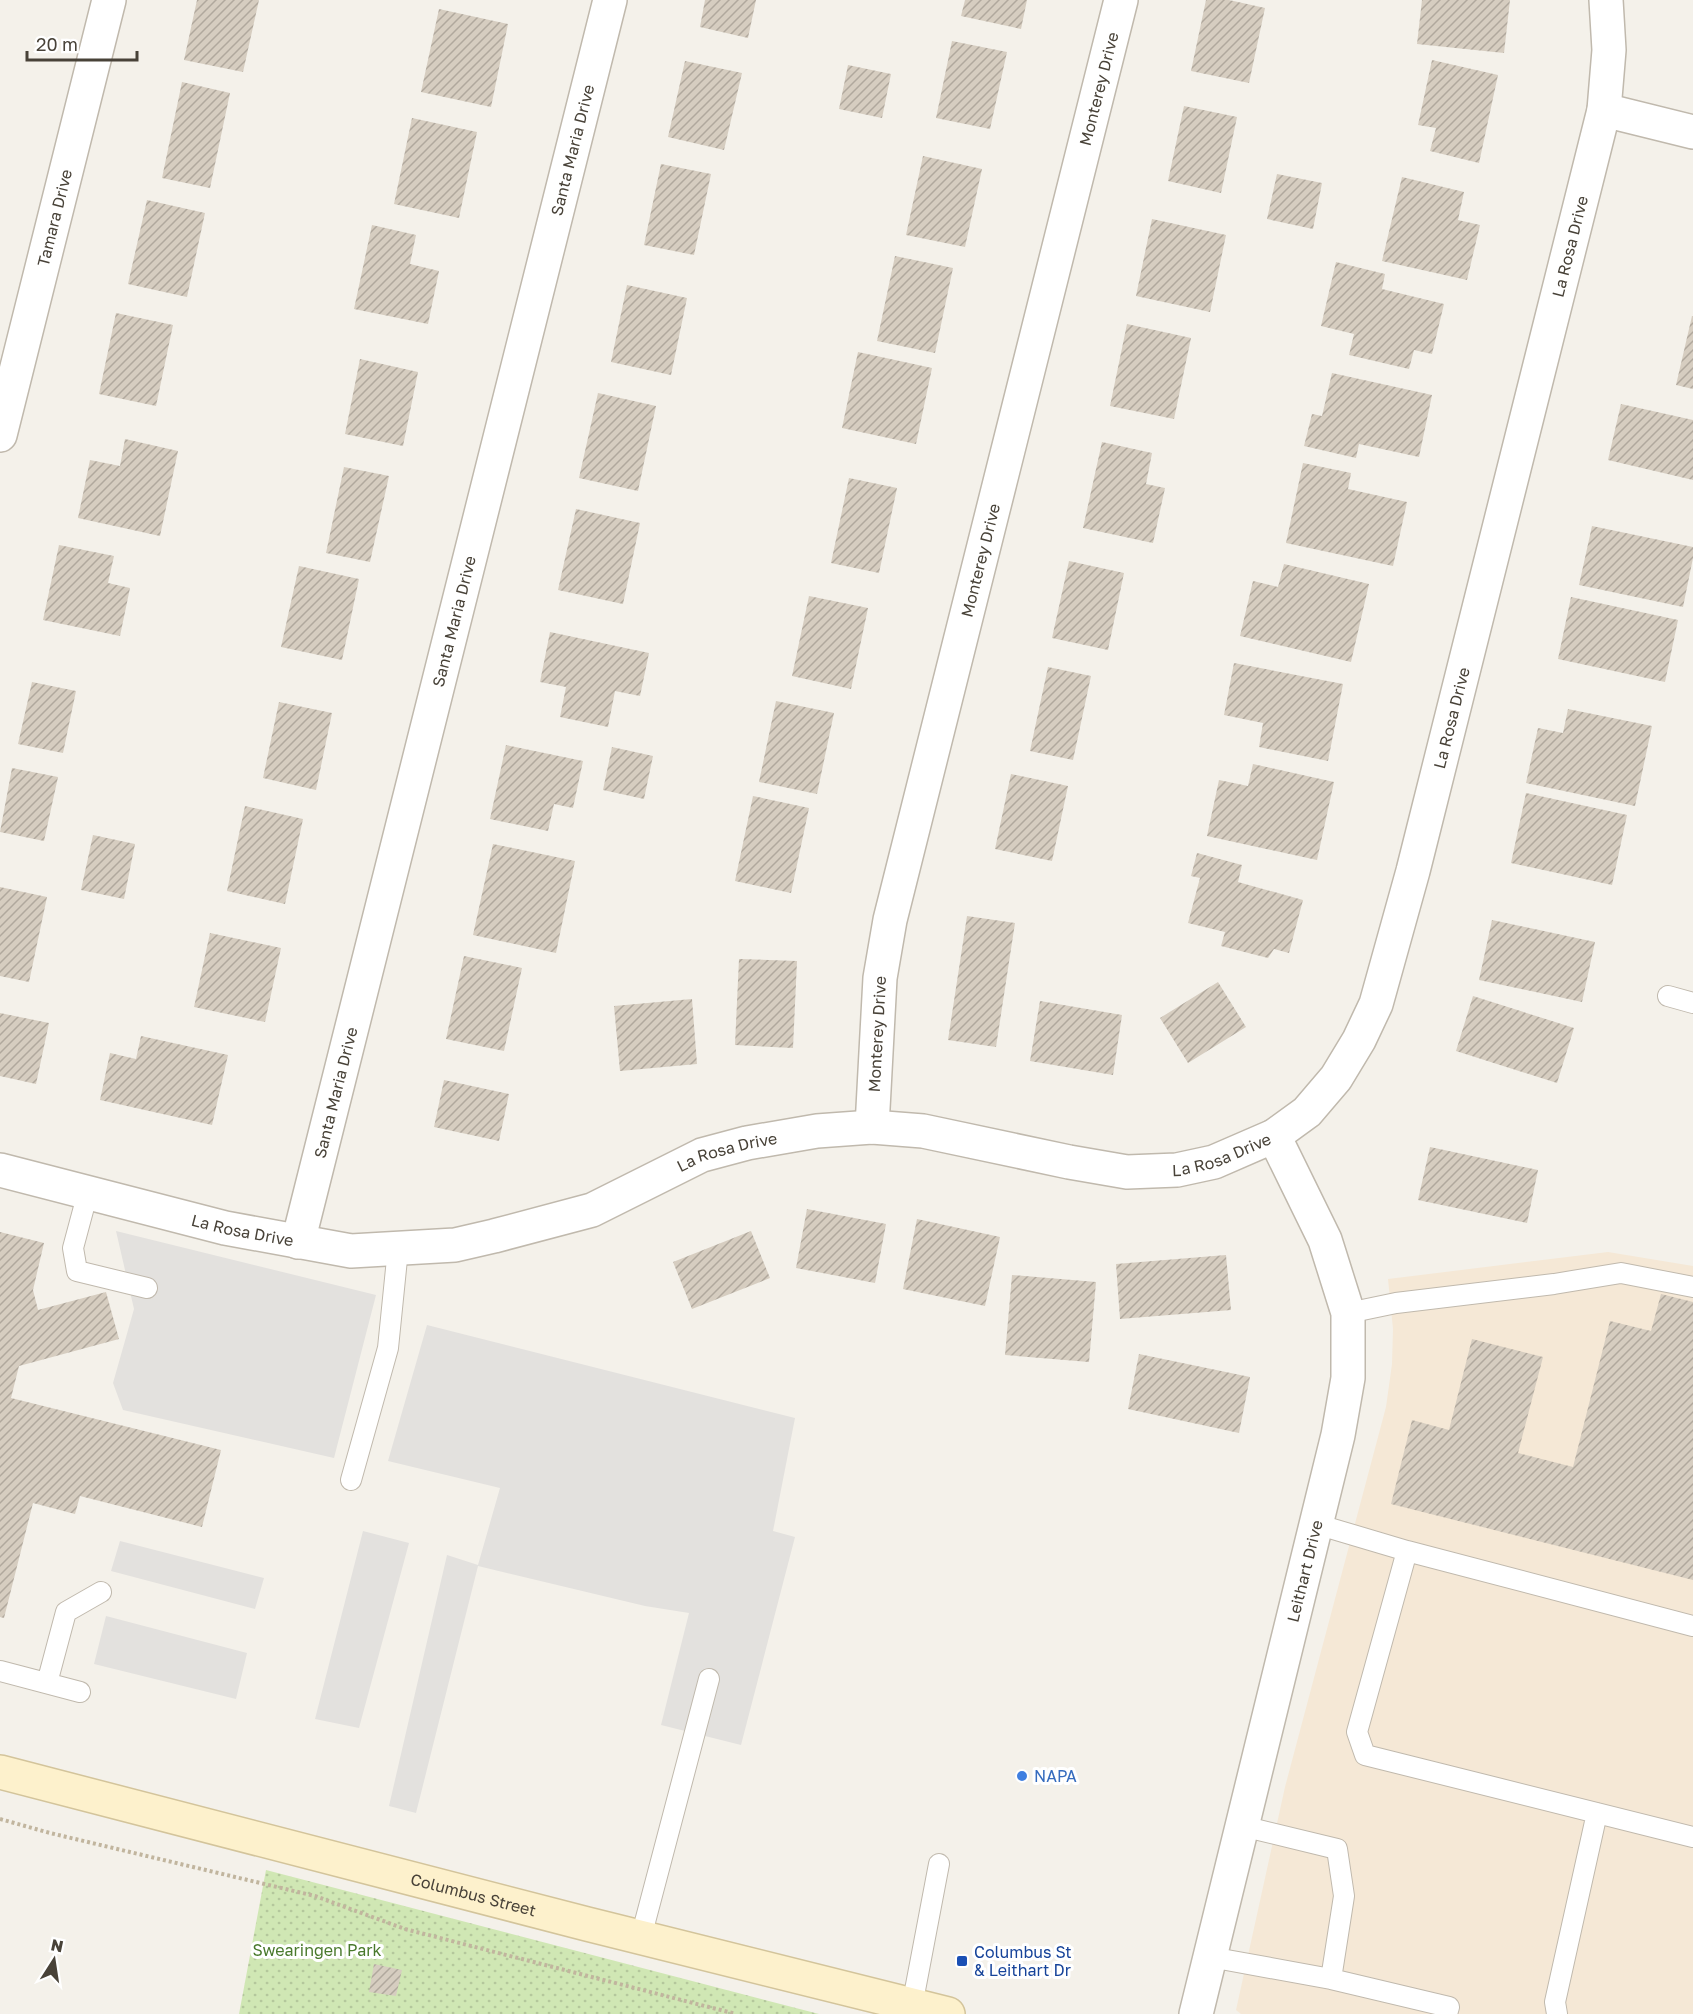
<svg xmlns="http://www.w3.org/2000/svg" width="1693" height="2014" font-family="'Golos Text',sans-serif">
  <defs>
    <pattern id="grass-dots" width="8" height="8" patternUnits="userSpaceOnUse" patternTransform="scale(1.5)"><rect width="8" height="8" fill="#d0e7b4"/><path d="M2 2h.1M6 6h.1" fill="none" stroke="#b4c79c" stroke-width="1.8" stroke-linecap="round"/></pattern>
    <pattern id="building-hatch" width="6" height="6" patternUnits="userSpaceOnUse" patternTransform="scale(1.5)"><rect width="6" height="6" fill="#d6cdc0"/><path d="M-1 1l2-2M0 6l6-6M5 7l2-2" fill="none" stroke="#b0a89d"/></pattern>
  </defs>
  <rect width="100%" height="100%" fill="#f4f1ea"/>
  <path fill="#f5e8d6" d="M1608,1252L1693,1266V2014H1241L1236,2010L1285,1787L1386,1407L1392,1364L1393,1329L1388,1279Z"/>
  <path fill="url(#grass-dots)" d="M266,1870L819,2014H239Z"/>
  <path fill="#e3e1de" d="M116,1231L376,1295L334,1458L123,1410L113,1383L134,1309Z
    M427,1325L795,1418L773,1531L795,1537L741,1745L661,1725L689,1613L645,1606L478,1566L416,1813L389,1806L447,1555L478,1565L500,1488L388,1461Z
    M363,1531L409,1543L359,1728L315,1719Z
    M120,1541L264,1578L255,1609L111,1571Z
    M106,1616L247,1653L236,1699L94,1664Z"/>
  <path fill="url(#building-hatch)" d="M197,0H259L243,72L184,60Z
    M705,0H756L748,38L700,27Z
    M965,0H1027L1021,29L961,16Z
    M1206,0H1229L1265,8L1249,83L1191,71Z
    M1422,0H1510L1504,53L1417,44Z
    M439,9L508,24L491,107L421,92Z
    M952,41L1007,52L990,129L936,118Z
    M1432,60L1498,75L1479,163L1430,151L1436,128L1418,125Z
    M685,61L742,73L724,150L668,137Z
    M848,65L891,74L882,118L839,109Z
    M182,82L230,93L210,188L162,178Z
    M1184,106L1237,117L1221,193L1168,181Z
    M412,118L477,132L459,218L394,204Z
    M923,156L982,169L965,247L906,235Z
    M661,164L711,174L694,255L644,245Z
    M1277,174L1322,183L1313,229L1267,219Z
    M1402,177L1464,192L1458,220L1480,225L1467,280L1382,261Z
    M147,200L205,213L187,297L128,284Z
    M1152,219L1226,235L1210,312L1136,296Z
    M372,225L416,235L410,264L439,271L428,324L354,309Z
    M895,256L953,268L935,353L877,341Z
    M1336,262L1385,274L1382,289L1444,304L1432,354L1414,350L1409,369L1349,355L1354,334L1321,326Z
    M627,285L687,298L671,375L611,362Z
    M116,313L173,325L156,406L99,394Z
    M1692,316H1693V389L1676,385Z
    M1127,324L1191,338L1174,419L1110,406Z
    M858,352L932,368L916,444L842,428Z
    M360,359L418,372L403,446L345,434Z
    M1332,373L1432,395L1419,457L1359,444L1356,458L1304,446L1312,414L1322,416Z
    M598,393L656,406L638,491L579,478Z
    M1621,404L1693,420V480L1608,460Z
    M125,439L178,451L160,536L78,518L90,460L120,466Z
    M1102,442L1152,453L1146,484L1165,488L1153,543L1083,528Z
    M1303,463L1351,473L1348,489L1407,502L1393,566L1286,543Z
    M344,467L389,476L370,562L326,553Z
    M849,478L897,488L879,573L831,563Z
    M576,509L640,523L623,604L558,590Z
    M1592,526L1693,547V558L1683,607L1579,585Z
    M59,545L114,556L108,583L130,588L120,636L43,620Z
    M1069,561L1124,573L1108,650L1052,638Z
    M1284,564L1369,584L1351,662L1240,636L1253,581L1278,587Z
    M299,566L359,579L342,660L281,647Z
    M809,596L868,608L851,689L792,676Z
    M1571,597L1678,620L1665,682L1558,659Z
    M550,632L649,653L640,696L615,691L608,727L560,717L566,687L540,682Z
    M1234,663L1343,684L1328,761L1259,747L1263,723L1224,715Z
    M1048,667L1091,676L1073,760L1030,751Z
    M32,682L76,691L63,753L18,744Z
    M776,701L834,713L817,794L759,782Z
    M279,702L332,713L316,790L263,778Z
    M1568,709L1652,726L1635,806L1526,783L1538,728L1563,733Z
    M506,745L583,761L573,808L554,804L548,831L490,819Z
    M612,747L653,756L644,799L603,790Z
    M1253,764L1334,782L1317,860L1207,836L1219,780L1248,786Z
    M12,768L58,777L44,841L0,832Z
    M1011,774L1068,786L1052,861L995,849Z
    M1526,793L1627,815L1612,885L1511,863Z
    M753,796L809,808L791,893L735,881Z
    M245,806L303,819L285,904L227,891Z
    M93,835L135,844L124,899L81,890Z
    M493,844L575,861L556,953L473,935Z
    M1197,853L1242,865L1238,882L1303,900L1289,953L1274,949L1268,958L1221,946L1225,932L1188,923L1200,878L1191,876Z
    M0,887L47,897L29,982L0,976Z
    M967,916L1015,923L996,1047L948,1040Z
    M1492,920L1595,942L1582,1002L1479,980Z
    M210,933L281,948L265,1022L194,1007Z
    M464,956L522,968L504,1051L446,1039Z
    M739,959L797,961L793,1048L735,1045Z
    M1218,982L1246,1027L1188,1063L1160,1018Z
    M1473,996L1574,1028L1557,1083L1456,1051Z
    M692,999L697,1064L620,1071L614,1006Z
    M1040,1001L1122,1015L1113,1075L1030,1061Z
    M0,1013L49,1023L36,1084L0,1076Z
    M141,1036L228,1055L212,1125L100,1100L110,1053L136,1059Z
    M444,1080L509,1094L499,1141L434,1127Z
    M1430,1147L1538,1170L1527,1223L1418,1200Z
    M807,1209L886,1224L875,1283L796,1268Z
    M917,1219L1000,1237L985,1306L903,1289Z
    M751,1231L770,1278L692,1309L673,1262Z
    M0,1232L44,1243L33,1290L38,1310L106,1292L119,1339L19,1366L11,1398L221,1450L202,1527L80,1496L75,1514L33,1503L4,1618L0,1617Z
    M1226,1255L1231,1310L1120,1319L1116,1264Z
    M1012,1275L1096,1282L1089,1362L1005,1355Z
    M1661,1294L1693,1302V1580L1391,1504L1412,1420L1449,1430L1472,1339L1543,1357L1518,1453L1573,1467L1610,1321L1651,1331Z
    M1139,1354L1250,1377L1239,1433L1128,1409Z
    M374,1964L402,1970L396,1996L369,1992Z"/>
  <g fill="none" stroke-linecap="round" stroke-linejoin="round">
    <defs>
      <path id="lane" d="M1668,996L1693,1003
        M88,1192L73,1248L77,1271L147,1288
        M1348,1313L1396,1303L1554,1284L1621,1273L1693,1287
        M351,1480L388,1348L398,1249
        M1316,1524L1407,1551L1693,1626
        M1407,1551L1357,1732L1365,1755L1693,1837
        M0,1671L80,1692
        M47,1683L66,1612L101,1592
        M1242,1826L1337,1849L1344,1896L1331,1979L1449,2007L1447,2014
        M641,1937L709,1679
        M1210,1957L1331,1979
        M912,2006L939,1864
        M1557,2014L1555,2002L1597,1813"/>
      <g id="street">
        <path d="M1604,110L1693,132"/>
        <path id="s1" d="M0,435L109,0"/>
        <path id="s2" d="M872,1127L880,978L890,920L1121,0"/>
        <path id="s3" d="M0,1170L225,1228L351,1251L455,1245L494,1236L592,1210L702,1155L747,1143L817,1131L872,1127L923,1131L1069,1162L1127,1172L1177,1170L1214,1162L1274,1136L1307,1112L1336,1078L1359,1040L1376,1004L1413,871L1604,110L1609,50L1606,0"/>
        <path id="s4" d="M298,1242L610,0"/>
        <path id="s5" d="M1196,2014L1338,1435L1348,1378V1313L1325,1240L1274,1136"/>
      </g>
      <g id="secondary">
        <path id="s6" d="M0,1772L587,1924L948,2014"/>
      </g>
    </defs>
    <use href="#lane" stroke="#c0b9ad" stroke-width="22"/>
    <use href="#street" stroke="#c0b9ad" stroke-width="36"/>
    <use href="#secondary" stroke="#d3c49b" stroke-width="36"/>
    <path stroke="#c1b59e" stroke-width="4" stroke-dasharray="3 3" stroke-linecap="butt" d="M0,1819L50,1833L315,1896L405,1929L736,2014"/>
    <use href="#lane" stroke="#fff" stroke-width="20"/>
    <use href="#street" stroke="#fff" stroke-width="33"/>
    <use href="#secondary" stroke="#fdf1cc" stroke-width="33"/>
  </g>
  <circle fill="#3f7fe0" stroke="#fff" stroke-width="2" cx="1022" cy="1776" r="6"/>
  <rect fill="#1a4fb4" stroke="#fff" stroke-width="2" x="956" y="1955" width="12" height="12" rx="3"/>
  <g text-anchor="middle" dominant-baseline="central" stroke-width="6" stroke-linejoin="round" paint-order="stroke">
    <g font-size="16" fill="#484238" stroke="#fff">
      <text stroke="none"><textPath href="#s2" startOffset="1065">Monterey Drive</textPath></text>
      <text stroke="none"><textPath href="#s4" startOffset="1126">Santa Maria Drive</textPath></text>
      <text stroke="none"><textPath href="#s1" startOffset="224">Tamara Drive</textPath></text>
      <text stroke="none"><textPath href="#s3" startOffset="2266">La Rosa Drive</textPath></text>
      <text stroke="none"><textPath href="#s2" startOffset="579">Monterey Drive</textPath></text>
      <text stroke="none"><textPath href="#s4" startOffset="640">Santa Maria Drive</textPath></text>
      <text stroke="none"><textPath href="#s3" startOffset="1780">La Rosa Drive</textPath></text>
      <text stroke="none"><textPath href="#s2" startOffset="93">Monterey Drive</textPath></text>
      <text stroke="none"><textPath href="#s4" startOffset="154">Santa Maria Drive</textPath></text>
      <text stroke="none"><textPath href="#s3" startOffset="1258">La Rosa Drive</textPath></text>
      <text stroke="none"><textPath href="#s3" startOffset="754">La Rosa Drive</textPath></text>
      <text stroke="none"><textPath href="#s3" startOffset="250">La Rosa Drive</textPath></text>
      <text stroke="none"><textPath href="#s5" startOffset="456">Leithart Drive</textPath></text>
      <text stroke="none"><textPath href="#s6" startOffset="489">Columbus Street</textPath></text>
    </g>
    <g font-size="16" fill="#366cbe" stroke="#fff" text-anchor="start">
      <text x="1034" y="1776">NAPA</text>
    </g>
    <g font-size="16" fill="#49792c" stroke="#fff">
      <text x="317" y="1950">Swearingen Park</text>
    </g>
    <g font-size="16" fill="#164399" stroke="#fff" text-anchor="start">
      <text x="974" y="1952">Columbus St<tspan x="974" dy="18">&amp; Leithart Dr</tspan></text>
    </g>
  </g>
  <g transform="translate(54 1960) rotate(12)" stroke="#ffffff" stroke-width="4.5" paint-order="stroke">
  <path d="M0-4.5L10 22L0 15L-10 22Z" fill="#484238"/>
  <text y="-9" font-size="16" font-weight="bold" text-anchor="middle" fill="#484238">N</text>
  </g>
  <path d="M27 51v9h110v-9" fill="none" stroke="#484238" stroke-width="3"/>
  <text x="36" y="51" font-size="18" fill="#484238" stroke="#ffffff" stroke-width="4.5" paint-order="stroke">20 m</text>
</svg>
